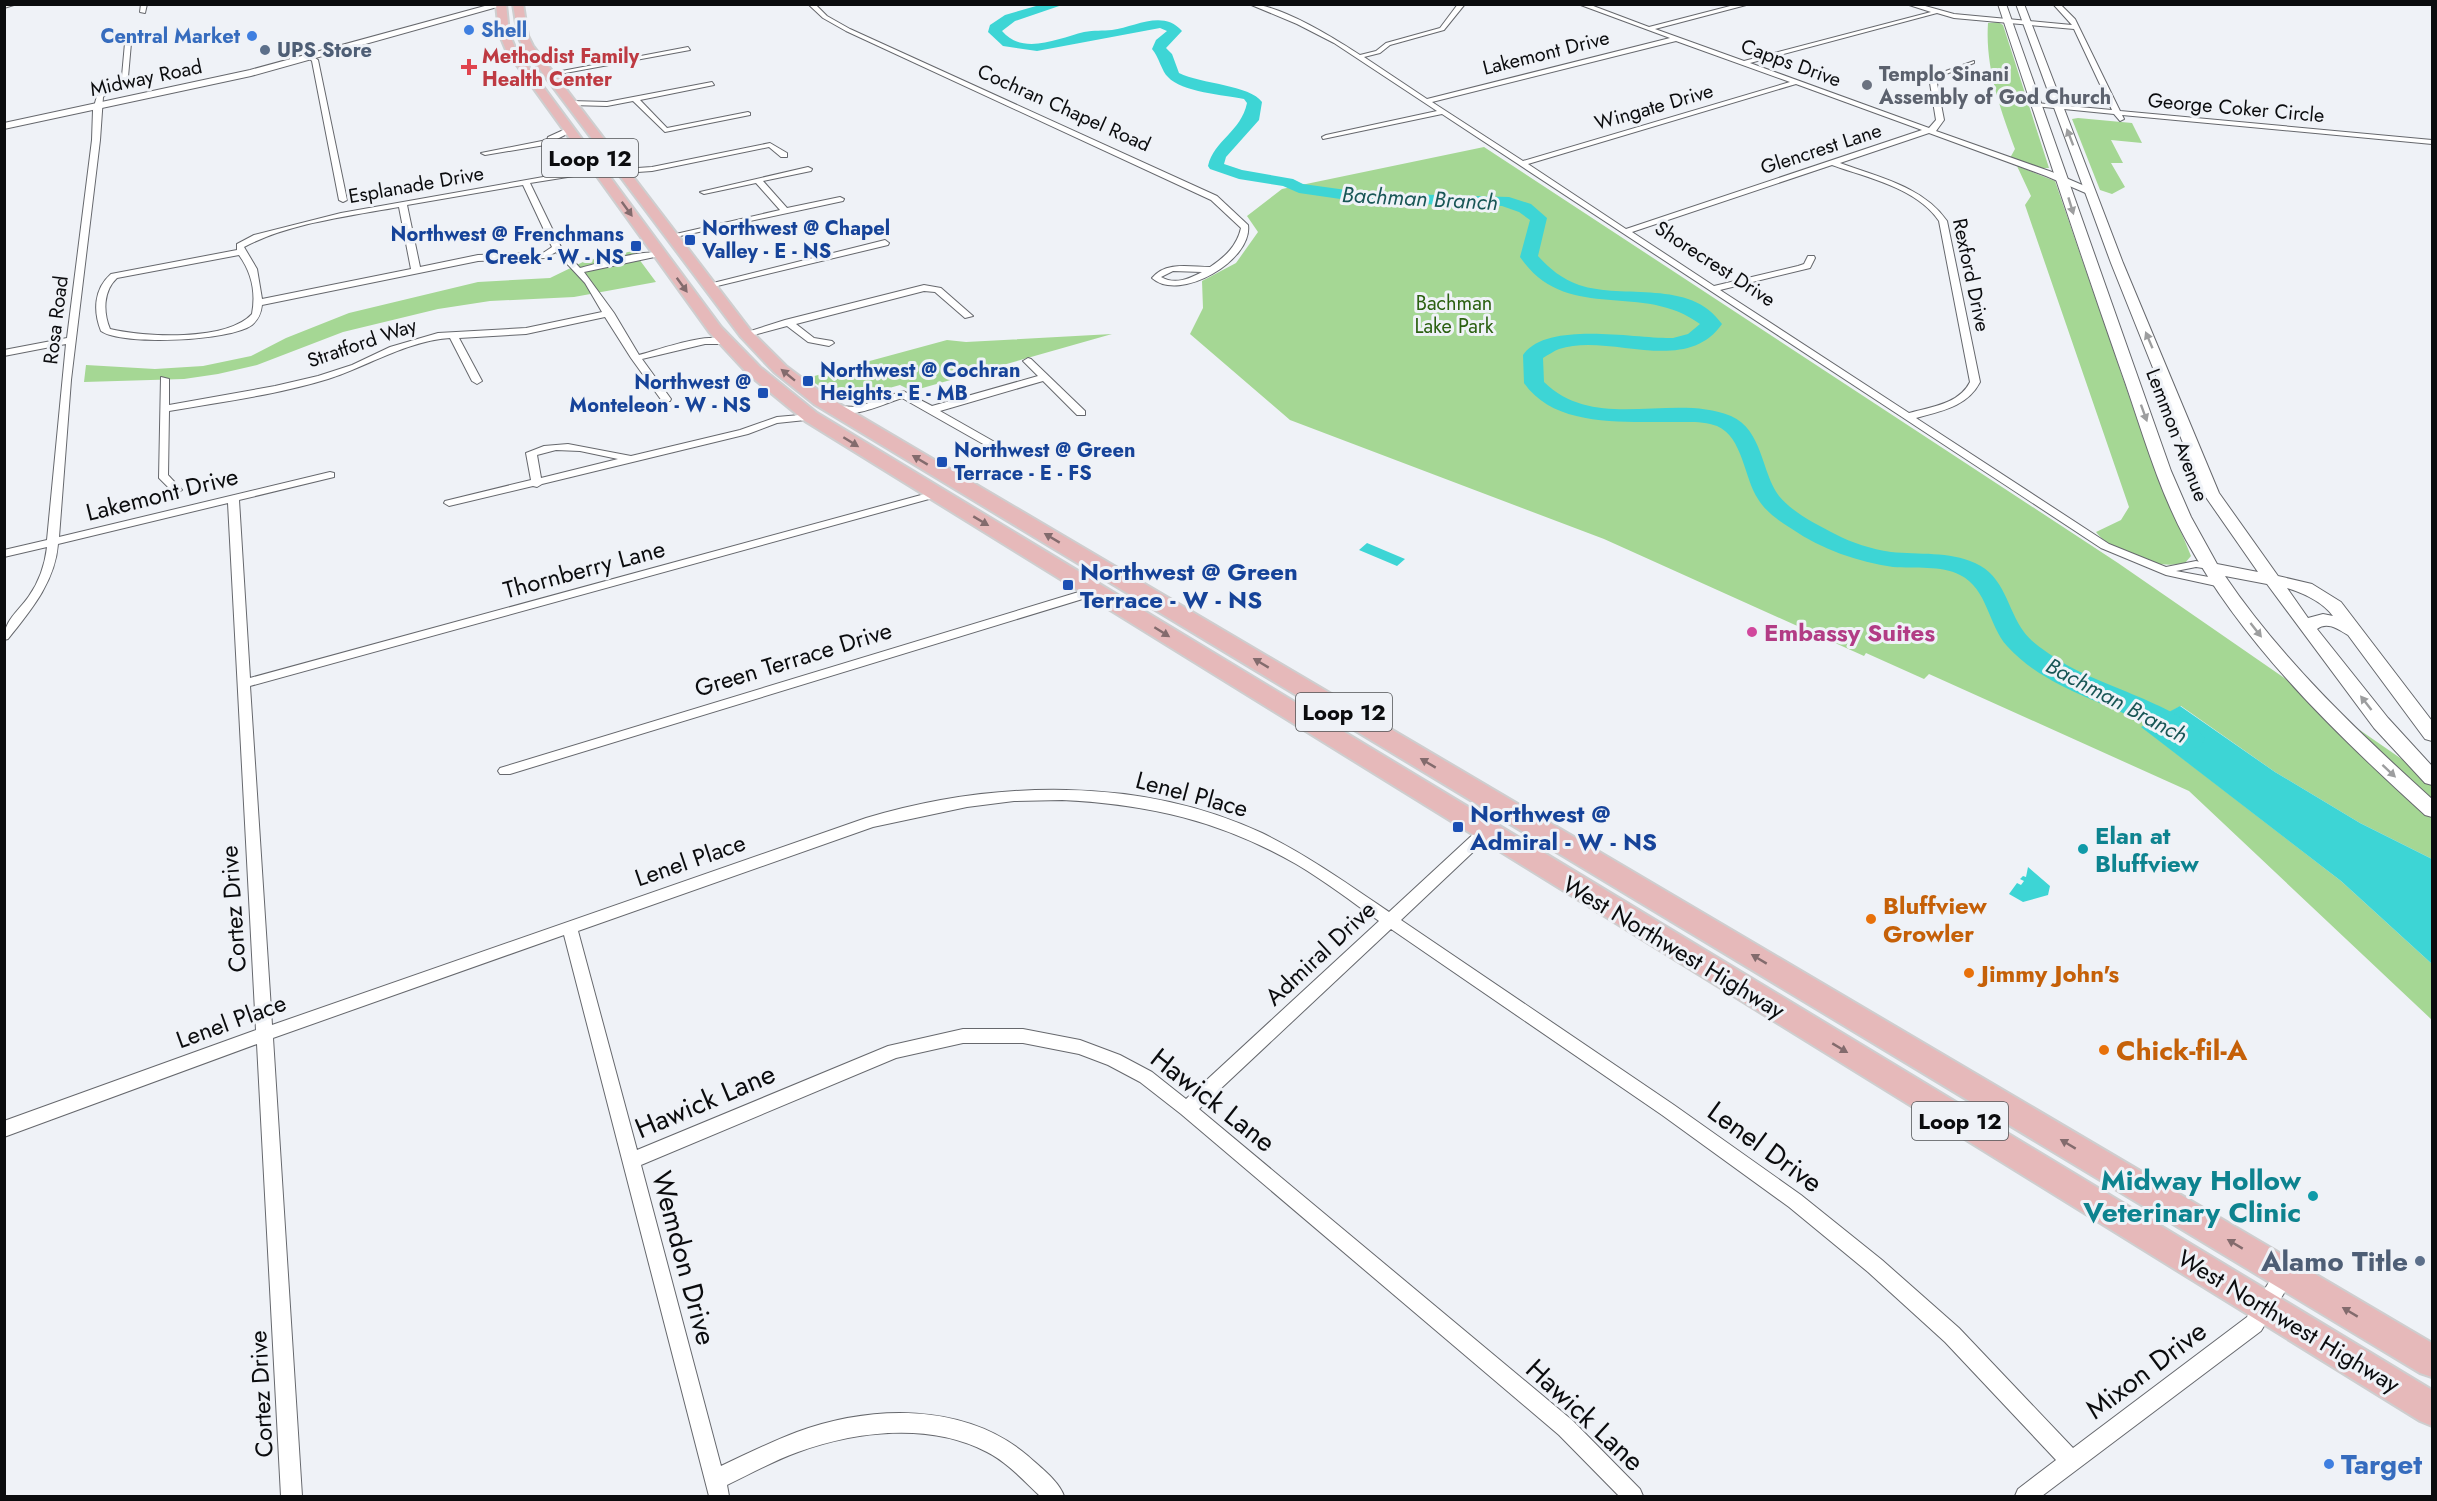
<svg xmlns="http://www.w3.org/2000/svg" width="2437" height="1501" font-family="Jost,sans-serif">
  <rect width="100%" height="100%" fill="#eff2f7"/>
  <path fill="#a5d794" d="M1998,22L2003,25L2049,168H2039L2010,158L2015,149C2000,108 1985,67 1988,23Z
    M2078,118L2132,123L2142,143L2111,140L2123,163H2111L2125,187L2112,194L2100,190L2072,119Z
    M1484,147L2118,563L2432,780V859L2360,823L2275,772L2181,706L2142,727L2341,881L2432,964V1020L2189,791L1929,674L1924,679L1866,653L1864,656L1604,539L1290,420L1190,334L1203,308L1202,281L1236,263L1258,232L1247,216L1282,189Z
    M2017,166L2055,181L2149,454L2191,556L2185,563C2158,570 2113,554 2096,532L2121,520L2129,507L2025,205L2031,196Z
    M633,251L656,282L574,297L490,301L438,309L343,332L257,365L218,374L184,379L84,382L86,365L155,369L203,366L251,356L286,338L349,313L478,282L550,278L585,261Z
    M1112,334L912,391L900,385L843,401L807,378L947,340L966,342Z"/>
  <path fill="#3dd5d5" d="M1367,543L1405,559L1397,566L1359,550Z
    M2180,706L2275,772L2360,823L2432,859V964L2341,881L2141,727Z
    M2028,867L2050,886L2048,895L2023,902L2009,894L2017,883L2021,885L2024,881L2020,879L2023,876L2026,877Z"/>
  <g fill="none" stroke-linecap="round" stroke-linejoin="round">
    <path fill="#3dd5d5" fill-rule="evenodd" d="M1043,4H1065L1015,21L1002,31C1023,56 1059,38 1084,32C1094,30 1103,31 1112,30C1135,27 1163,9 1182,31L1166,48L1172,54L1179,73C1201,84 1250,85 1262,102L1259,120L1226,157L1224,164L1242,170L1293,179L1303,184L1368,193L1509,197L1531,204L1547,218L1538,256C1550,269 1562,279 1579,285C1624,300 1690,278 1722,324C1685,377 1609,332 1559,349C1554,351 1548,355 1543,358L1544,382C1596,433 1673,392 1731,416C1763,430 1761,472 1779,496C1793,513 1816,524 1835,534C1852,543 1871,549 1891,552C1919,555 1949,551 1975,563C2005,576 2007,609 2024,632C2032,643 2048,653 2059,660C2095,685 2185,706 2205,739L2201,746C2194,748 2190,749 2183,747C2170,742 2158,729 2145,723C2098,700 2043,686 2007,646C1988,625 1988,589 1960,575C1941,565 1915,569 1893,567C1858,562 1821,549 1792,529C1779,521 1766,512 1758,499C1744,478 1743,437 1717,426C1705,421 1688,422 1676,422C1627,421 1556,429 1524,383L1523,355C1547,320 1636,339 1673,338L1688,334L1700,324C1641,280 1567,325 1520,257L1530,220L1519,212L1502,206L1368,203L1299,193L1283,186L1239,179L1210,169L1208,166C1214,140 1241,132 1247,103L1244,99C1225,95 1181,92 1168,77C1162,72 1159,57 1152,49L1156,40L1167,31L1160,28L1037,51L1003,46L988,32L990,25L1005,15Z"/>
    <defs>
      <path id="street" d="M4,4H17L4,8Z
        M141,4H147L145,13L140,12Z
        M808,4H815L827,16L850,29L1217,196L1248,225C1253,260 1180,303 1152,278C1166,261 1190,267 1210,267C1225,257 1237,246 1241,228L1211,200L846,31L823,18ZM1173,271L1202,272C1189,279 1175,285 1161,277Z
        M1249,4C1279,4 1334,38 1360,55L1376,51L1386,43L1440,28L1458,4H1465L1444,30L1390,45L1380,53L1364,57L1427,99L1670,38L1578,4H1588L1649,27L1738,4H1750L1655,29L1744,61L1931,12L1906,4H1918L1954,14L2072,25L2053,4H2060L2075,19L2120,111L2432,140V144L2122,115L2124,119L2120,121L2114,114L2034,106L2036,103L2112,110L2074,29L1954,18L1937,13L1750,63L1929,128L1936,120L1929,77L1974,61V63L1936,78L1944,120L1936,131L2052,172L2094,190V194H2088L2046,176L1929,133L1840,163C1877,177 1923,186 1947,221L1980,382C1967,407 1941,411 1916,418L2109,544L2166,567L2196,561L2216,566L2218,568L2216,570L2196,567L2176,571L2225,580L2227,583L2221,587L2166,575L2101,548L1442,114L1323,139L1322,137L1326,135L1437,111L1334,43L1297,24ZM1676,41L1790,82L1523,161L1432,102ZM1796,84L1922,130L1626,229L1528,164ZM1832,165C1868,178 1917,188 1939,221L1970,382C1959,404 1931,407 1909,413L1720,290L1810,268L1815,258L1814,256H1808L1804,264L1798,266L1714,286L1632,232Z
        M128,41L131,43L128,77L103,97L100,140L71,380L59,537L330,472L334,473V477L239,500L250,678L932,492H940L941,494L940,496L250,686L272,1025L866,818C993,780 1140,776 1262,833C1307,855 1348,884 1389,912L1481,827H1491L1493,831L1491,835L1401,920L1674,1105L1801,1195L1882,1260L1959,1328L2073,1448L2247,1317L2278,1268L2285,1265L2292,1268L2294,1274L2292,1280L2261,1331L2042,1496H2015L2018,1489L2056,1460L1945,1342L1868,1272L1789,1207L1662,1115L1391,929L1199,1109L1573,1421L1640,1489L1643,1496H1619L1559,1435L1181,1114L1140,1082L1108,1065L1079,1054L1023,1043H963L896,1058L641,1165L721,1466C746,1454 771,1442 797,1432C871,1405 965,1402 1028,1456C1040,1467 1059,1481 1064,1496H1040C1024,1481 1007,1462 987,1452C930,1422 856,1431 798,1452C773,1461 750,1474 727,1485L729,1496H709L564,935L273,1038L302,1496H281L257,1044L4,1137V1121L256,1030L228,503L58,544C55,582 31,610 8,639L4,640C4,620 18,612 29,596C39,582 45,564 47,547L4,557V550L47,540L66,344L4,356V350L67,338L92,140L93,110L97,96L122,76L125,43ZM1062,800C1148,804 1221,821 1296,864C1325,881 1352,902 1379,921L1186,1099L1152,1072L1120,1055L1080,1040L1023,1029H963L888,1046L637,1150L578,931L873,827L967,807L1014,801Z
        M688,47L690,50L549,76L546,74Z
        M311,55L318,60L347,200L343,202L339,200L312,61L308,57Z
        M712,82L714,85L640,100L667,128L748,112L750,113V115L665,132L633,101L607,106L571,105L568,103L571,101L607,102Z
        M570,127H573V131L555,140L582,144L586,146L585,148L551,144L485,155L481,153L547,140L548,137Z
        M770,143L787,153V157H781L769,147L652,171L623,173L619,171L623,169L652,167Z
        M808,167L812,169L811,171L763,181L787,208L840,197L844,199L843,201L671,238L667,236L780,210L756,183L704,194L700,192Z
        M577,171H580V175L530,183L561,247L580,268C597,264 650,246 664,255L584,272L614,313L639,355C658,350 712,330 728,341L723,344H705L642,359L671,399L670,401H662L631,358L605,317L526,334L459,338L482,381L477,384L472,381L450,338C407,341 368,366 328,379C276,395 221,402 169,411L168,475L182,490L177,493L173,492L159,478L161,377L169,379V405L275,386L318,376L352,365L390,347L438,333L526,328L602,312L585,283L556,252L545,258L478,261L262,305C261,313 259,319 252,325C231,341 122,346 101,331C93,311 94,289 111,274L237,250V244L254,235L341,213ZM523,185L552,247L543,253L478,255L420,267L407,205ZM399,207L411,269L262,299L257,269L244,247C289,223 350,216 399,207ZM239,255C252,273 256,293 252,314C226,342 144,337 110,329C103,312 103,291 117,278Z
        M885,240L889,243L888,245L709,288L705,285Z
        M924,285L941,288L973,316L965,318L935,292L924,291L796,324L814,338L832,341L834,343L829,346L808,342L787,326L746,337L741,334L785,320Z
        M1028,358L1031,359L1085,411V415H1077L1043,381L940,411L1007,449V453H999L902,398C883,404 848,422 830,409L835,406L857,407L903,391L932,406L1038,376L1023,361Z
        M811,414L816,417L815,419L777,423L748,434L542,484L537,487L533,486L449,506L444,503L445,501L531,480L526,453L544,446L568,444L631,456L740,430L777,417ZM556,450L580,451L618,459L541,478L537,455Z
        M1095,587L1101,591L1099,594L510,774H500L498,771L500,768Z"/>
      <path id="secondary" d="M492,4H508L251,76L4,129V123L250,70Z
        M1998,4H2006L2171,471L2191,517L2217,564L2258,572L2203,493L2111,263L2016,4H2024L2123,263L2219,493L2278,576L2312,584L2341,602L2432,721V741L2425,739L2348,635C2338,629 2327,621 2317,629L2388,718L2432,766V785L2425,783L2374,728L2267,584L2225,576C2282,660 2357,731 2432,799V817L2425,815C2336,734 2245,647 2186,540C2156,485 2140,423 2119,365C2077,245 2038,125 1998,4ZM2287,588C2303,593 2323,602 2333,616L2323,614L2308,618Z"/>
      <path id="primary" d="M496,4H506L509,33L516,50L721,327L760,367L817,413L2432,1390V1426L2420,1421L805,421L748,374L710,333L506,50L499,33Z
        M513,4H523L528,36L533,46L751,331L786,366L826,396L2432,1343V1377L2420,1373L814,404L774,372L741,337L523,47L518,36Z"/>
    </defs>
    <use href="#street" stroke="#66686d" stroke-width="2"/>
    <use href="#secondary" stroke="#66686d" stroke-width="2"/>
    <use href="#primary" stroke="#cececf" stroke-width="4"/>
    <use href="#street" fill="#fff" fill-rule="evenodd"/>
    <use href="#secondary" fill="#fff" fill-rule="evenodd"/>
    <use href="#primary" fill="#e6b9ba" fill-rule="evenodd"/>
  </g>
  <defs><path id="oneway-solid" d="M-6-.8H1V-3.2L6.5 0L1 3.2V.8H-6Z" transform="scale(1.5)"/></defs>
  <g fill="#9d9e9f">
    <use href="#oneway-solid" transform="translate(2070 137) rotate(-111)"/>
    <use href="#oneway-solid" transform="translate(2071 206) rotate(73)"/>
    <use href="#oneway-solid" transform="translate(2149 340) rotate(-113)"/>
    <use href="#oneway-solid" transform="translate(2144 413) rotate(70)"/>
    <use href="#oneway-solid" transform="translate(2256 630) rotate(52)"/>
    <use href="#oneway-solid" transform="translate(2366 703) rotate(-128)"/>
    <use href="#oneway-solid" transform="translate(2389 771) rotate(43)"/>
  </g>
  <g fill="#836b6d">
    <use href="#oneway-solid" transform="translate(627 209) rotate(54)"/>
    <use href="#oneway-solid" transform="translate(682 285) rotate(54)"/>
    <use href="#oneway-solid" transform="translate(788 375) rotate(-141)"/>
    <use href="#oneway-solid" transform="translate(851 442) rotate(32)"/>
    <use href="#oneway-solid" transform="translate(920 460) rotate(-149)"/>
    <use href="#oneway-solid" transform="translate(981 521) rotate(31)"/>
    <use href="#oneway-solid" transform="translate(1052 538) rotate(-149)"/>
    <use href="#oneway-solid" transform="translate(1162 632) rotate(32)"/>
    <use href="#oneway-solid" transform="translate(1261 663) rotate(-149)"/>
    <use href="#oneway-solid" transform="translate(1428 763) rotate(-149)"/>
    <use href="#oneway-solid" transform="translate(1759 959) rotate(-149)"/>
    <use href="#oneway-solid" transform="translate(1840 1048) rotate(31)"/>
    <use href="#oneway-solid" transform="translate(2068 1144) rotate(-149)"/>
    <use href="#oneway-solid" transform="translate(2235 1244) rotate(-149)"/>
    <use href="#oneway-solid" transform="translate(2350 1312) rotate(-149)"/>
  </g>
  <g fill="#3f7fe0" stroke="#eff2f7" stroke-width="2">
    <circle cx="469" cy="30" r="6"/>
    <circle cx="252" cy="36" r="6"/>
    <circle cx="2329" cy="1464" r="6"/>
  </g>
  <g fill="#5c6f8a" stroke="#eff2f7" stroke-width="2">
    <circle cx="265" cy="50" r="6"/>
    <circle cx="2420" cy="1261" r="6"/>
  </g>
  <path fill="#e0444e" stroke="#eff2f7" stroke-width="2" d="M466 58h6v6h6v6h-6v6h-6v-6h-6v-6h6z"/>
  <circle fill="#6b7280" stroke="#eff2f7" stroke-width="2" cx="1867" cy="85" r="6"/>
  <g fill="#1a4fb4" stroke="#eff2f7" stroke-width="2">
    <rect x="684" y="234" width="12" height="12" rx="3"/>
    <rect x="630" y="240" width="12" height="12" rx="3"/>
    <rect x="802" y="375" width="12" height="12" rx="3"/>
    <rect x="757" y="387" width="12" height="12" rx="3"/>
    <rect x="936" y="456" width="12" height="12" rx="3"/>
    <rect x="1062" y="579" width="12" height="12" rx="3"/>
    <rect x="1452" y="821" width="12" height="12" rx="3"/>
  </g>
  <circle fill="#d1479c" stroke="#eff2f7" stroke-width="2" cx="1752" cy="632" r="6"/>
  <g fill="#0f9aa8" stroke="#eff2f7" stroke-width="2">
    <circle cx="2083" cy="849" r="6"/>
    <circle cx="2313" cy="1196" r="6"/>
  </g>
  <g fill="#e8710a" stroke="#eff2f7" stroke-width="2">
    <circle cx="1871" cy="919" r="6"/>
    <circle cx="1969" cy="973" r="6"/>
    <circle cx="2104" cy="1050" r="6"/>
  </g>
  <g text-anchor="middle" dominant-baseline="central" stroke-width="6" stroke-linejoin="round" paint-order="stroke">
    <g font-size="20" font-weight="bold" fill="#366cbe" stroke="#eff2f7" text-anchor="start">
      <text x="481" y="30">Shell</text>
      <text x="240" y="36" text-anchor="end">Central Market</text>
    </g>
    <g font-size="20" font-weight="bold" fill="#4e5e75" stroke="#eff2f7" text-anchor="start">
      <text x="277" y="50">UPS Store</text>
    </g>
    <g font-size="20" fill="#0b0c0e" stroke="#eff2f7">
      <text transform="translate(1546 53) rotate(-14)">Lakemont Drive</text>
      <text transform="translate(1791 63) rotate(20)">Capps Drive</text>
      <text transform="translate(146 78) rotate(-12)">Midway Road</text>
      <text transform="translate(1654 107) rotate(-16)">Wingate Drive</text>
      <text transform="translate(1064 108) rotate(24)">Cochran Chapel Road</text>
      <text transform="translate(2236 108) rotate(5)">George Coker Circle</text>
      <text transform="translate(1821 149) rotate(-18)">Glencrest Lane</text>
      <text transform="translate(416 185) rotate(-10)">Esplanade Drive</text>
      <text transform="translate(1715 264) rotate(33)">Shorecrest Drive</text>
      <text transform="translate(1971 275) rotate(78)">Rexford Drive</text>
      <text transform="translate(56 320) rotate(-83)">Rosa Road</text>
      <text transform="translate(362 343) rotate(-19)">Stratford Way</text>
      <text transform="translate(2177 435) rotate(69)">Lemmon Avenue</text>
    </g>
    <g font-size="20" font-weight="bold" fill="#be3a42" stroke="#eff2f7" text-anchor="start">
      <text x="482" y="56">Methodist Family<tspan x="482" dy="23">Health Center</tspan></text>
    </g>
    <g font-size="20" font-weight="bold" fill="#5b616d" stroke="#eff2f7" text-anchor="start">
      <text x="1879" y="74">Templo Sinani<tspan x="1879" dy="23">Assembly of God Church</tspan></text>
    </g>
    <g font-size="20" font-weight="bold" fill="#164399" stroke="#eff2f7" text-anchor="start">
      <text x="702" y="228">Northwest @ Chapel<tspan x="702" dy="23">Valley - E - NS</tspan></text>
      <text x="624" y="234" text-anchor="end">Northwest @ Frenchmans<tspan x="624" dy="23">Creek - W - NS</tspan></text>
      <text x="820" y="370">Northwest @ Cochran<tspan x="820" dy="23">Heights - E - MB</tspan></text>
      <text x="751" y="382" text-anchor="end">Northwest @<tspan x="751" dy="23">Monteleon - W - NS</tspan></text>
      <text x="954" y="450">Northwest @ Green<tspan x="954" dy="23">Terrace - E - FS</tspan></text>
    </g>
    <g font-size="20" fill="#2b6011" stroke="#eff2f7">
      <text x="1454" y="303">Bachman<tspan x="1454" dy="23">Lake Park</tspan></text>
    </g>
    <g fill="#eff2f7" stroke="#4f5154" stroke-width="1.5">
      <rect x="542" y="139" width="96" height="38" rx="4.5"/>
      <rect x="1296" y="693" width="96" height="38" rx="4.5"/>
      <rect x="1912" y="1102" width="96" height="38" rx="4.5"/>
    </g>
    <g font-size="22" font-weight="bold" fill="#0b0c0e">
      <text x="590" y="158">Loop 12</text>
      <text x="1344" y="712">Loop 12</text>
      <text x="1960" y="1121">Loop 12</text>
    </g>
    <g font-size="22" font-style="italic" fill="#185656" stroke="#eff2f7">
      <text transform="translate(1420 198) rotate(3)">Bachman Branch</text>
      <text transform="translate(2117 700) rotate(28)">Bachman Branch</text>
    </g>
    <g font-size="24" fill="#0b0c0e" stroke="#eff2f7">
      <text transform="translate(162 494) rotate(-14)">Lakemont Drive</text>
      <text transform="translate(584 569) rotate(-15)">Thornberry Lane</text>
      <text transform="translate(793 659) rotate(-17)">Green Terrace Drive</text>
      <text transform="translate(1192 794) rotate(15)">Lenel Place</text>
      <text transform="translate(690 860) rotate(-19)">Lenel Place</text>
      <text transform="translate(233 909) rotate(-94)">Cortez Drive</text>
      <text transform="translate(1674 947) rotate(31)">West Northwest Highway</text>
      <text transform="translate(1320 953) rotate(-43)">Admiral Drive</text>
      <text transform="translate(231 1021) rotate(-20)">Lenel Place</text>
      <text transform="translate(2289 1321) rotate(31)">West Northwest Highway</text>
      <text transform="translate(261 1394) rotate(-93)">Cortez Drive</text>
    </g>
    <g font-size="24" font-weight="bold" fill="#164399" stroke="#eff2f7" text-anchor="start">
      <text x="1080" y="571">Northwest @ Green<tspan x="1080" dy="28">Terrace - W - NS</tspan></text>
      <text x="1470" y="813">Northwest @<tspan x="1470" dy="28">Admiral - W - NS</tspan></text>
    </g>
    <g font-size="24" font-weight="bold" fill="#b23c85" stroke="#eff2f7" text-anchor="start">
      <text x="1764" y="632">Embassy Suites</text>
    </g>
    <g font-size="24" font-weight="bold" fill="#0d838f" stroke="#eff2f7" text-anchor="start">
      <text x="2095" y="835">Elan at<tspan x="2095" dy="28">Bluffview</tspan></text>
    </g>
    <g font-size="24" font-weight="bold" fill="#c56008" stroke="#eff2f7" text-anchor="start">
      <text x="1883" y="905">Bluffview<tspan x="1883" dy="28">Growler</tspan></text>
      <text x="1981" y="973">Jimmy John's</text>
    </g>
    <g font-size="28" font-weight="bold" fill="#c56008" stroke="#eff2f7" text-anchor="start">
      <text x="2116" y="1050">Chick-fil-A</text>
    </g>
    <g font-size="28" fill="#0b0c0e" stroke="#eff2f7">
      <text transform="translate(1213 1100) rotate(38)">Hawick Lane</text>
      <text transform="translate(705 1101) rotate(-23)">Hawick Lane</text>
      <text transform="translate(1765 1147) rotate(36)">Lenel Drive</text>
      <text transform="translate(684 1258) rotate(75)">Wemdon Drive</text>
      <text transform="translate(2146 1370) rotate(-37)">Mixon Drive</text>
      <text transform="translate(1585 1415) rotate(43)">Hawick Lane</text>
    </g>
    <g font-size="28" font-weight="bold" fill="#0d838f" stroke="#eff2f7" text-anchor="end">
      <text x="2301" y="1180">Midway Hollow<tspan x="2301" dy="32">Veterinary Clinic</tspan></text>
    </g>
    <g font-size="28" font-weight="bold" fill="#4e5e75" stroke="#eff2f7" text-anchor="end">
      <text x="2408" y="1261">Alamo Title</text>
    </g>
    <g font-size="28" font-weight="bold" fill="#366cbe" stroke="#eff2f7" text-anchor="start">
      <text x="2341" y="1464">Target</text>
    </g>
  </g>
  <rect width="2437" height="1501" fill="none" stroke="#0b0c0e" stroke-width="12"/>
</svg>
